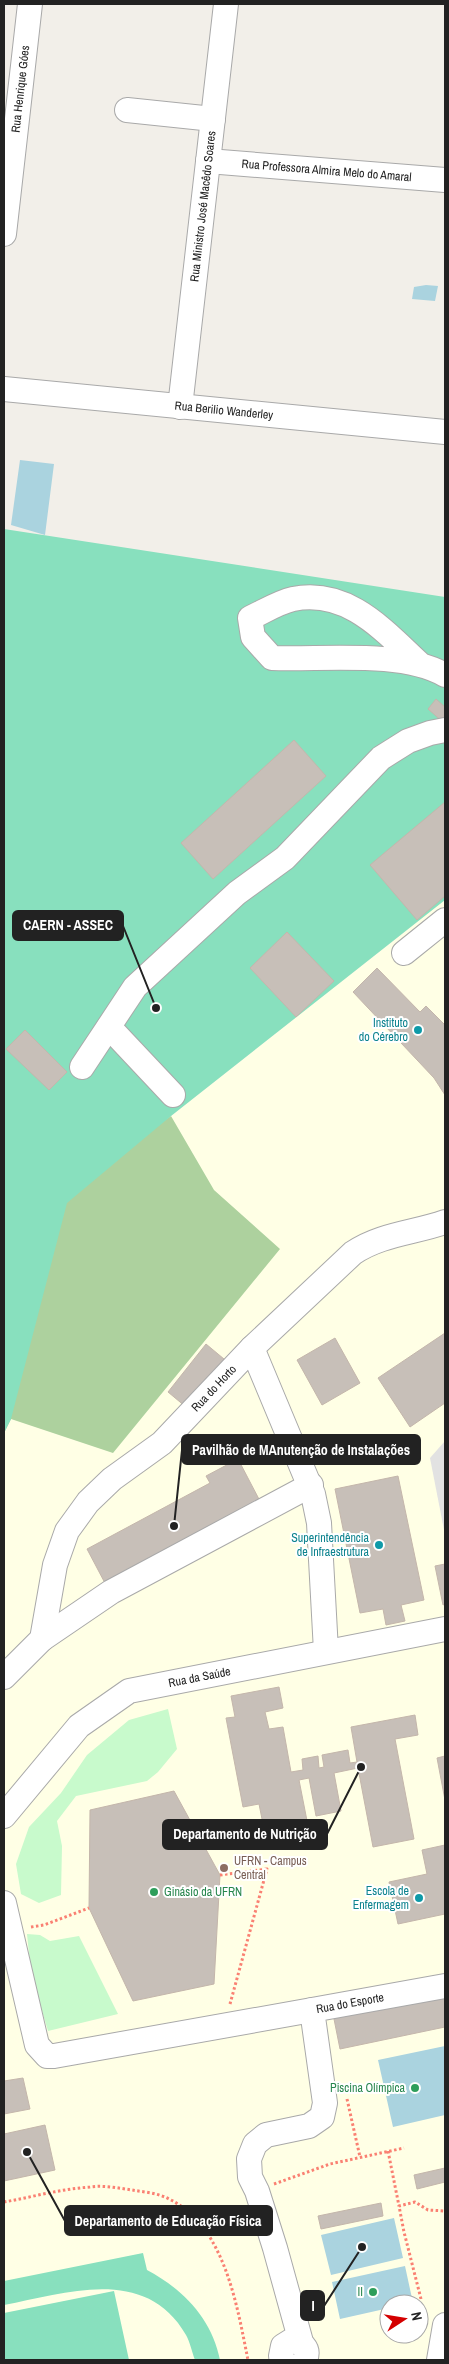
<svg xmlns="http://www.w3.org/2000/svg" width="449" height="2364" font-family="'Archivo Narrow',sans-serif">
  <rect width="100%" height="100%" fill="#f2efe9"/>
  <path fill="#ffffe5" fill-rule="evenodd" d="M445,900V2360H4V1433L11,1419L67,1203L171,1116ZM389,2304H419V2334H389Z"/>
  <path fill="#add19e" d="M171,1116L214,1190L280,1249L113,1453L11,1419L4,1433L38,1202Z"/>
  <path fill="#c8facc" d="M168,1709L177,1749L158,1772L147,1781L76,1796L57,1821L62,1846L61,1895L39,1903L21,1894L16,1864L29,1827L61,1793L87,1755L129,1720Z
    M27,1934L40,1935L50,1941L79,1936L118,2014L48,2031L31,1974Z"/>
  <path fill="#88e0be" d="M4,529L445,597V900L171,1116L67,1203L11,1419L4,1433Z
    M143,2253L147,2270C183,2289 212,2319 220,2360H195C192,2352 190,2342 186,2335C146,2265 66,2293 4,2305V2281Z
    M114,2291L129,2360H4V2313Z"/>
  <path fill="#e2e2e2" d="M445,1441V1535L430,1458Z"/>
  <path fill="#aad3df" d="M426,285L438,286L435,301L412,299L414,287Z
    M20,460L54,464L45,535L11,525Z
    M445,2046V2115L393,2127L378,2060Z
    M394,2218L403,2258L331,2275L321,2235Z
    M405,2266L413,2303L389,2304V2308L340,2319L332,2282Z"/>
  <path fill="#c7bfb8" stroke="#c4b6ab" d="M436,699L445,707L444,723L428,709Z
    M294,740L326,776L213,879L181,843Z
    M445,802V896L417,920L370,865Z
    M287,932L334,981L296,1017L250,968Z
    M377,968L420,1012L426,1006L445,1025V1095L434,1078L353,992Z
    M25,1030L67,1072L49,1090L6,1049Z
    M445,1333V1403L410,1427L378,1378Z
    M335,1338L360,1383L322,1405L297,1360Z
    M206,1344L224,1359L186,1407L168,1392Z
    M238,1459L261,1503L106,1585L87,1549L210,1483L206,1476Z
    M398,1476L424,1600L401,1605L405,1621L386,1625L383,1609L360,1613L335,1489Z
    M445,1564V1604L443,1605L435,1566Z
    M279,1687L283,1708L265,1712L269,1729L283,1727L291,1772L303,1770L302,1759L318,1756L319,1768L324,1767L322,1755L348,1750L350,1763L357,1762L351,1727L415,1715L418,1735L395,1739L414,1839L373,1847L358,1768L334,1773L341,1811L316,1816L309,1778L299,1780L310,1836L267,1844L259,1804L243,1807L226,1718L235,1717L231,1696Z
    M445,1756V1800L437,1758Z
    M174,1791L220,1875L214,1984L133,2001L89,1908L90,1810Z
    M445,1845V1914L398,1924L389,1882L427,1874L422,1850Z
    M445,1991V2027L340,2049L333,2014Z
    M23,2078L30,2109L4,2114V2081Z
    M45,2125L55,2170L4,2181V2134Z
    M445,2168V2182L417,2189L414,2175Z
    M381,2203L383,2216L321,2229L318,2216Z"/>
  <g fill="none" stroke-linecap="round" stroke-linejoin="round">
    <defs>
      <g id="minor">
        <path d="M127,110L213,119"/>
        <path id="s1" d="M208,161L445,180"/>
        <path id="s2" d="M4,234L30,4"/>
        <path id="s3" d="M4,389L445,432"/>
        <path id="s4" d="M180,407L226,4"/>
        <path d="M421,665C384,631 348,588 293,599C279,602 263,612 250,618L253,637L272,658C323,660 402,650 445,675"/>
        <path d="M404,953L445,920"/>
        <path d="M109,1027L173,1095"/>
        <path d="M82,1067L135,987L237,893L285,858L381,758L408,741L430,733L445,730"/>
        <path d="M252,1348L353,1253C381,1234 414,1233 445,1222"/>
        <path d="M42,1639L111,1592L311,1485"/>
        <path id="s5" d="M4,1677L42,1639L55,1565L67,1531L88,1502L112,1479L162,1443L252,1348L313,1494L319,1523L326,1651"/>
        <path id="s6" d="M4,1816L79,1726L129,1691L445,1629"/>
        <path d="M4,1903L37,2045L47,2056H54L312,2010"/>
        <path id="s7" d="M301,2342L275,2248L257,2191L250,2177L249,2159L255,2144L266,2135L309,2126L322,2117L325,2103L312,2010L445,1986"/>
        <path d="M283,2360L281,2356L283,2346L291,2341C302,2342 310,2348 305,2360"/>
        <path d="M439,2360L445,2325"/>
      </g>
    </defs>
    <use href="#minor" stroke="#a9a9a9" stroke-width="26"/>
    <path stroke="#fa8072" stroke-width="3" stroke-dasharray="2.5 2.5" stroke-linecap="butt" d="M220,1875L267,1869L230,2004
      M31,1927L44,1925L89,1908
      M347,2099L360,2157
      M388,2151L399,2206
      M274,2184L330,2164L404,2148
      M4,2202C32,2197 61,2189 90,2187C104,2185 118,2188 132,2190C144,2192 158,2193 169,2199C225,2226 237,2306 248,2360
      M421,2299L404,2232L399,2206L415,2202L428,2210L445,2211"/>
    <use href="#minor" stroke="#fff" stroke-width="24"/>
  </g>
  <g fill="#0f9aa8" stroke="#fff" stroke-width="2">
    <circle cx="418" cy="1030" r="5"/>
    <circle cx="379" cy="1545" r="5"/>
    <circle cx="419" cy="1898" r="5"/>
  </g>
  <circle fill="#8d6e63" stroke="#fff" stroke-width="2" cx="224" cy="1868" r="5"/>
  <g fill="#2e9e5b" stroke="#fff" stroke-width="2">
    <circle cx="154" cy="1892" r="5"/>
    <circle cx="415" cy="2088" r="5"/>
    <circle cx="373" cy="2292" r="5"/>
  </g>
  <g text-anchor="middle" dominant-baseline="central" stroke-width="4" stroke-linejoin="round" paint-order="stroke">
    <g font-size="12" fill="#222" stroke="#fff">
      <text stroke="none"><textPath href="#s2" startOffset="146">Rua Henrique Góes</textPath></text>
      <text stroke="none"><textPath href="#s1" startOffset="119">Rua Professora Almira Melo do Amaral</textPath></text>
      <text stroke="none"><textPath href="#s4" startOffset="202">Rua Ministro José Macêdo Soares</textPath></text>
      <text stroke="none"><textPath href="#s3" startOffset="221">Rua Berilio Wanderley</textPath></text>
      <text stroke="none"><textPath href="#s5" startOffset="371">Rua do Horto</textPath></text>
      <text stroke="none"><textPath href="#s6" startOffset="250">Rua da Saúde</textPath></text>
      <text stroke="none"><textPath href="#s7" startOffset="428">Rua do Esporte</textPath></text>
    </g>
    <g font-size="12" fill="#0d838f" stroke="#fff" text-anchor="end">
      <text x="408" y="1023">Instituto<tspan x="408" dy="14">do Cérebro</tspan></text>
      <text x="369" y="1538">Superintendência<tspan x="369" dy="14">de Infraestrutura</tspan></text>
      <text x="409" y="1891">Escola de<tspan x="409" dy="14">Enfermagem</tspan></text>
    </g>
    <g font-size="12" fill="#785e54" stroke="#fff" text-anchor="start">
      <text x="234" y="1861">UFRN - Campus<tspan x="234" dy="14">Central</tspan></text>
    </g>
    <g font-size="12" fill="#27864d" stroke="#fff" text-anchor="end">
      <text x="164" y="1892" text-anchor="start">Ginásio da UFRN</text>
      <text x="405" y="2088">Piscina Olímpica</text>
      <text x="363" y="2292">II</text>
    </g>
  </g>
  <path fill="none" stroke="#222" stroke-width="2" d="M156 1008L123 926M174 1526L182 1450M361 1767L327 1834M27 2152L65 2221M362 2247L324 2306"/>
  <g fill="#222" stroke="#fff" stroke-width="2">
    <circle cx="156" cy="1008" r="5"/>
    <circle cx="174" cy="1526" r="5"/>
    <circle cx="361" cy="1767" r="5"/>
    <circle cx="27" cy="2152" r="5"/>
    <circle cx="362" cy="2247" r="5"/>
  </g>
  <g fill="#222" stroke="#222" stroke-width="2">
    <rect x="13" y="911" width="110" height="29" rx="5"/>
    <rect x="182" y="1435" width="238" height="29" rx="5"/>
    <rect x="163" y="1820" width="164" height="29" rx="5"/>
    <rect x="65" y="2206" width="207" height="29" rx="5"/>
    <rect x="301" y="2291" width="23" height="29" rx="5"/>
  </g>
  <g font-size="14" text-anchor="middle" font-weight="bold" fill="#fff">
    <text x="68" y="930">CAERN - ASSEC</text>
    <text x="301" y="1455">Pavilhão de MAnutenção de Instalações</text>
    <text x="245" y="1839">Departamento de Nutrição</text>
    <text x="168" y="2226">Departamento de Educação Física</text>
    <text x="313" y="2311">I</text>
  </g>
  <rect width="449" height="2364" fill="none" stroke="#222222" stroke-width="10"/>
  <g transform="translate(404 2319) rotate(78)"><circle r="24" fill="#ffffff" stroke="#a7a7a7"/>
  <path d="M0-4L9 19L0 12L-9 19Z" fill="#d40000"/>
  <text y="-8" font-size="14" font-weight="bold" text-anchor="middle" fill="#222222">N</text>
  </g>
</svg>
